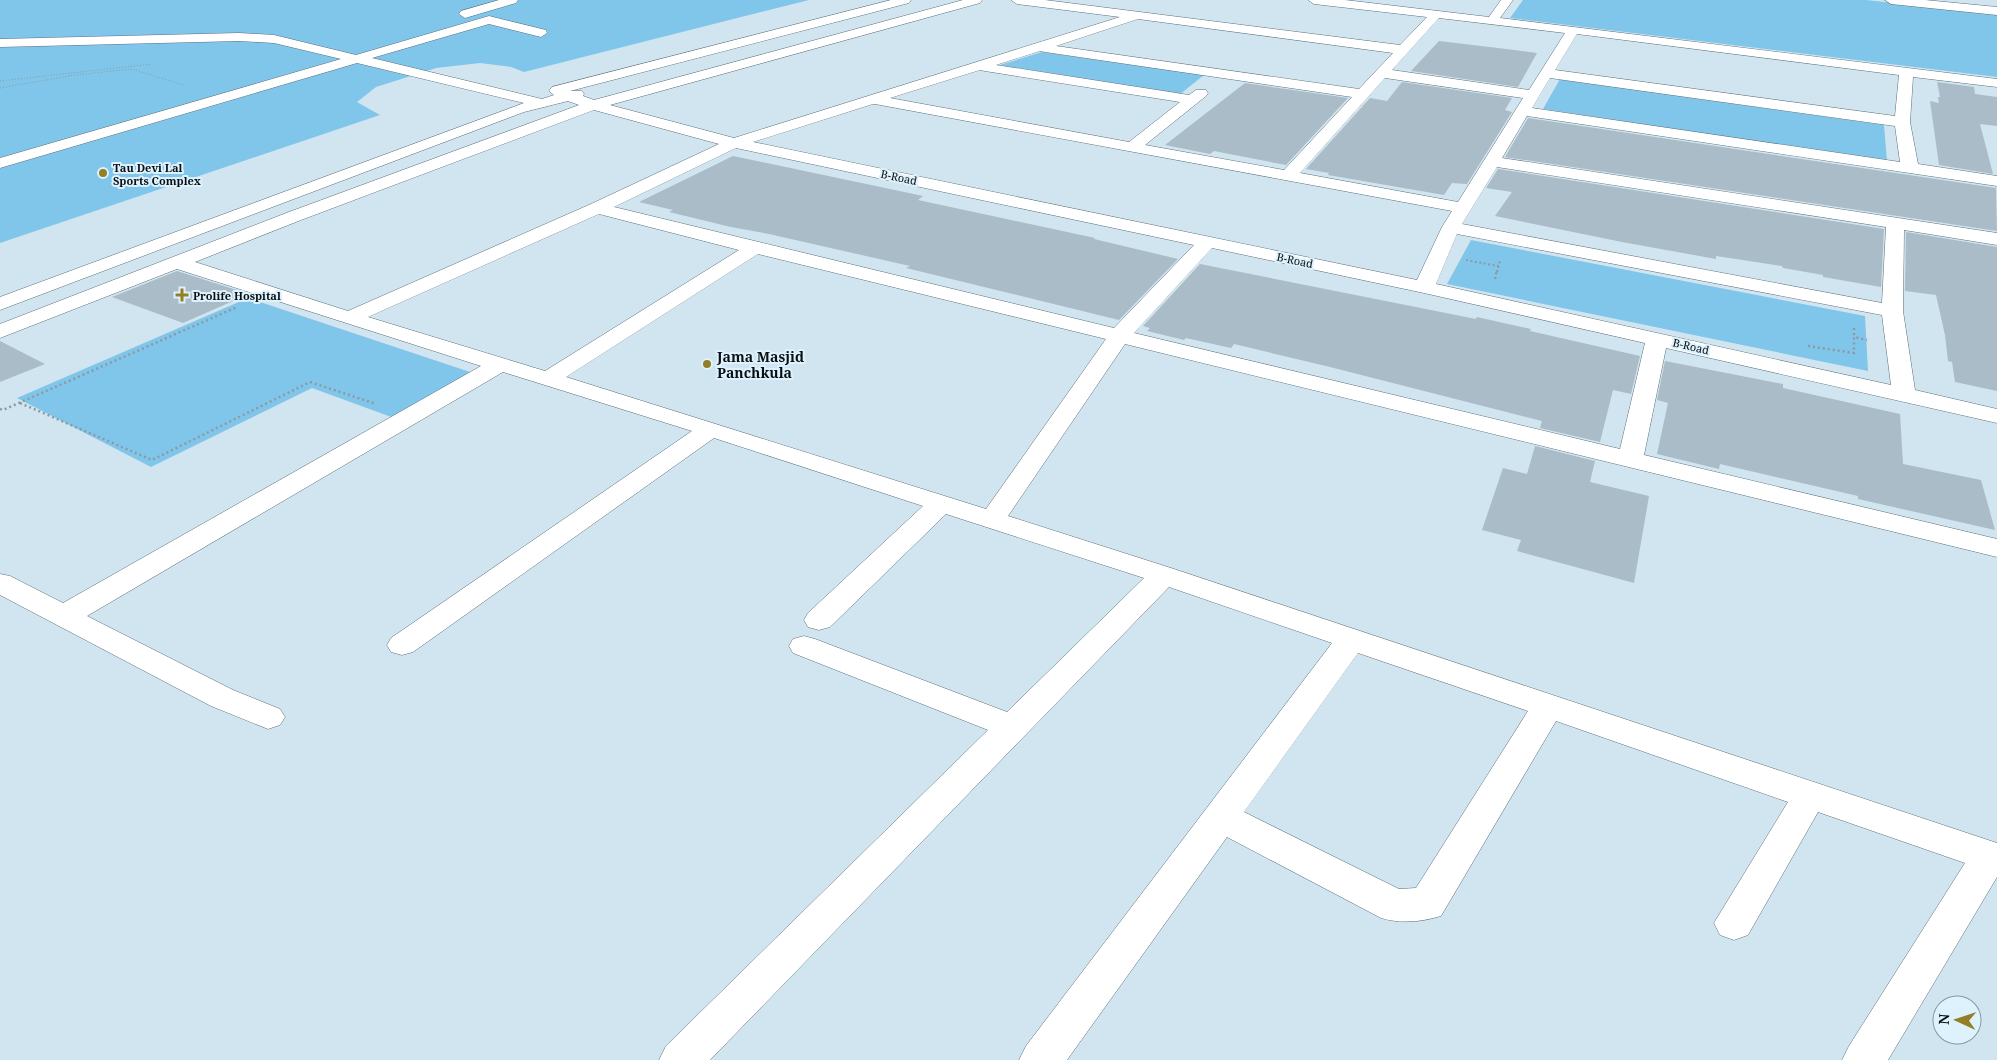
<svg xmlns="http://www.w3.org/2000/svg" width="1997" height="1060" font-family="'Noto Serif',serif">
  <rect width="100%" height="100%" fill="#d1e5f0"/>
  <path fill="#80c6ea" d="M0,0H809L524,72L511,67L480,63L436,68L376,87L357,102L380,115L0,243Z
    M1523,0H1866L1997,14V77L1510,18Z
    M1042,52L1204,75L1179,95L1000,65Z
    M1560,79L1884,125L1887,161L1543,109Z
    M1471,240L1865,316L1868,371L1447,284Z
    M248,298L470,372L394,418L312,388L151,467L17,398Z"/>
  <path fill="#a9bcc7" d="M1439,41L1498,48L1537,53L1518,87L1411,71Z
    M1402,82L1512,98L1505,110L1512,112L1467,184L1452,183L1444,195L1328,175L1329,173L1306,169L1370,98L1387,101Z
    M1937,82L1974,87L1975,94L1997,97V126L1980,124L1993,174L1939,165L1930,101L1939,103L1938,97H1940Z
    M1245,83L1348,98L1286,165L1214,151L1210,154L1165,145Z
    M1528,118L1996,188L1997,231L1505,157Z
    M733,156L923,196L918,200L1095,238L1094,239L1178,259L1119,320L906,268L910,266L769,234L731,227L669,212L673,210L639,202Z
    M1498,169L1884,229L1881,287L1823,277V275L1783,268L1782,266L1716,256V259L1622,242L1495,216L1512,192L1486,188Z
    M1906,232L1997,247V391L1955,382L1952,362L1948,361L1945,335L1936,295L1905,291Z
    M1200,264L1476,319L1477,317L1531,329L1530,331L1640,356L1631,394L1613,390L1600,442L1540,428L1542,421L1330,367L1234,344L1231,348L1186,338L1184,340L1147,331L1150,328L1143,326Z
    M177,271L249,294L183,323L112,297Z
    M0,341L45,364L0,382Z
    M1665,361L1783,384V388L1900,414L1903,464L1981,480L1995,530L1858,499V496L1720,464L1719,469L1657,454L1668,403L1657,400Z
    M1535,446L1595,461L1590,482L1649,496L1634,583L1517,551L1521,540L1482,530L1503,468L1527,474Z"/>
  <g fill="none" stroke-linecap="round" stroke-linejoin="round">
    <defs>
      <path id="minor" d="M499,0H518L516,3L465,18L459,14L461,11Z
        M891,0H911L909,3L570,91H582L584,94L583,96L594,100L963,0H982L980,3L610,105L734,138L1120,17L1017,4L1011,0H1045L1400,45L1427,17L1314,4L1308,0H1345L1489,17L1501,0H1513L1500,18L1997,79V87L1913,77L1910,122L1918,164L1997,176V186L1527,116L1502,158L1997,233V245L1904,230L1903,311L1915,390L1997,409V423L1666,348L1644,455L1997,539V557L1125,344L1008,516L1174,569L1997,843V877L1888,1060H1842L1849,1046L1965,863L1818,812L1748,935L1734,940L1720,935L1714,923L1788,802L1556,721L1441,916C1421,922 1401,924 1381,918L1227,837L1067,1060H1019L1026,1046L1332,643L1169,587L710,1060H659L666,1046L988,730L793,653L789,646L793,639L804,636L815,639L1007,712L1144,578L946,514L830,627L819,630L808,627L804,620L808,613L923,506L714,438L413,652L402,655L391,652L387,645L391,638L692,431L503,372L87,616L233,690L280,709L285,717L280,725L268,729L211,706L0,595V574L10,576L63,603L481,366L177,269L0,338V324L289,212L579,105L568,101L524,112L0,310V297L524,103L357,63L0,168V158L341,59L274,43L239,41L0,47V39L239,33L274,35L356,55L489,16L546,30L547,33L541,37L489,24L372,58L542,99L554,95L549,91L552,87ZM1439,18L1565,33L1529,90L1392,70ZM1138,19L1393,53L1359,89L1056,46ZM1577,34L1899,75L1895,116L1555,70ZM1040,51L1045,52L1352,97L1284,170L1145,145L1206,96L1208,93L1206,90H1196L1189,95L996,65ZM980,70L985,71L1180,102L1129,142L890,98ZM1385,78L1523,98L1458,202L1300,173ZM1550,78L1895,126L1900,162L1532,108ZM873,104H875L1452,211L1442,227L1417,280L753,142ZM594,110L719,144L591,204L348,311L195,262L301,220ZM736,148L1194,245L1114,328L614,207ZM1497,167L1886,227L1882,303L1462,224ZM599,214L739,250L545,371L368,317ZM1457,234L1882,315L1891,385L1436,284ZM1212,248L1424,293L1645,343L1620,449L1134,333ZM758,254L1106,339L986,509L566,377ZM1358,653L1528,711L1416,888L1399,889L1244,812Z
        M1885,0H1925L1997,7V15L1891,4Z"/>
    </defs>
    <use href="#minor" stroke="#5d6f79" stroke-width="1"/>
    <path stroke="#8b9aa2" stroke-width="1" stroke-dasharray="1 2" stroke-linecap="butt" d="M0,81L152,64
      M0,88L75,75L132,69L183,85"/>
    <path stroke="#8b9aa2" stroke-width="2" stroke-dasharray="2 2.5" stroke-linecap="butt" d="M1466,260L1498,266
      M1497,272L1500,260"/>
    <path stroke="#8b9aa2" stroke-width="2.5" stroke-dasharray="2 3" stroke-linecap="butt" d="M1495,279L1497,270
      M1854,328V337
      M1808,346L1854,353V337L1867,340
      M20,403L152,460L310,382L376,404
      M0,409L3,410L237,307"/>
    <use href="#minor" fill="#fff" fill-rule="evenodd"/>
  </g>
  <g fill="#957f26" stroke="#def2fe" stroke-width="2">
    <circle cx="103" cy="173" r="5"/>
    <path d="M179.5 287.5h5v5h5v5h-5v5h-5v-5h-5v-5h5z"/>
    <circle cx="707" cy="364" r="5"/>
  </g>
  <g text-anchor="middle" dominant-baseline="central" stroke-width="4" stroke-linejoin="round" paint-order="stroke">
    <g font-size="11" font-weight="bold" fill="#091013" stroke="#def2fe" text-anchor="start">
      <text x="113" y="167">Tau Devi Lal<tspan x="113" dy="13">Sports Complex</tspan></text>
      <text x="193" y="295">Prolife Hospital</text>
    </g>
    <g font-size="11" fill="#091013" stroke="#def2fe">
      <text transform="translate(899 177) rotate(12)">B-Road</text>
      <text transform="translate(1295 260) rotate(12)">B-Road</text>
      <text transform="translate(1691 346) rotate(13)">B-Road</text>
    </g>
    <g font-size="14" font-weight="bold" fill="#091013" stroke="#def2fe" text-anchor="start">
      <text x="717" y="356">Jama Masjid<tspan x="717" dy="16">Panchkula</tspan></text>
    </g>
  </g>
  <g transform="translate(1957 1020) rotate(273)"><circle r="24" fill="#def2fe" stroke="#8998a0"/>
  <path d="M0-4L9 19L0 12L-9 19Z" fill="#957f26"/>
  <text y="-8" font-size="14" font-weight="bold" text-anchor="middle" fill="#091013">N</text>
  </g>
</svg>
